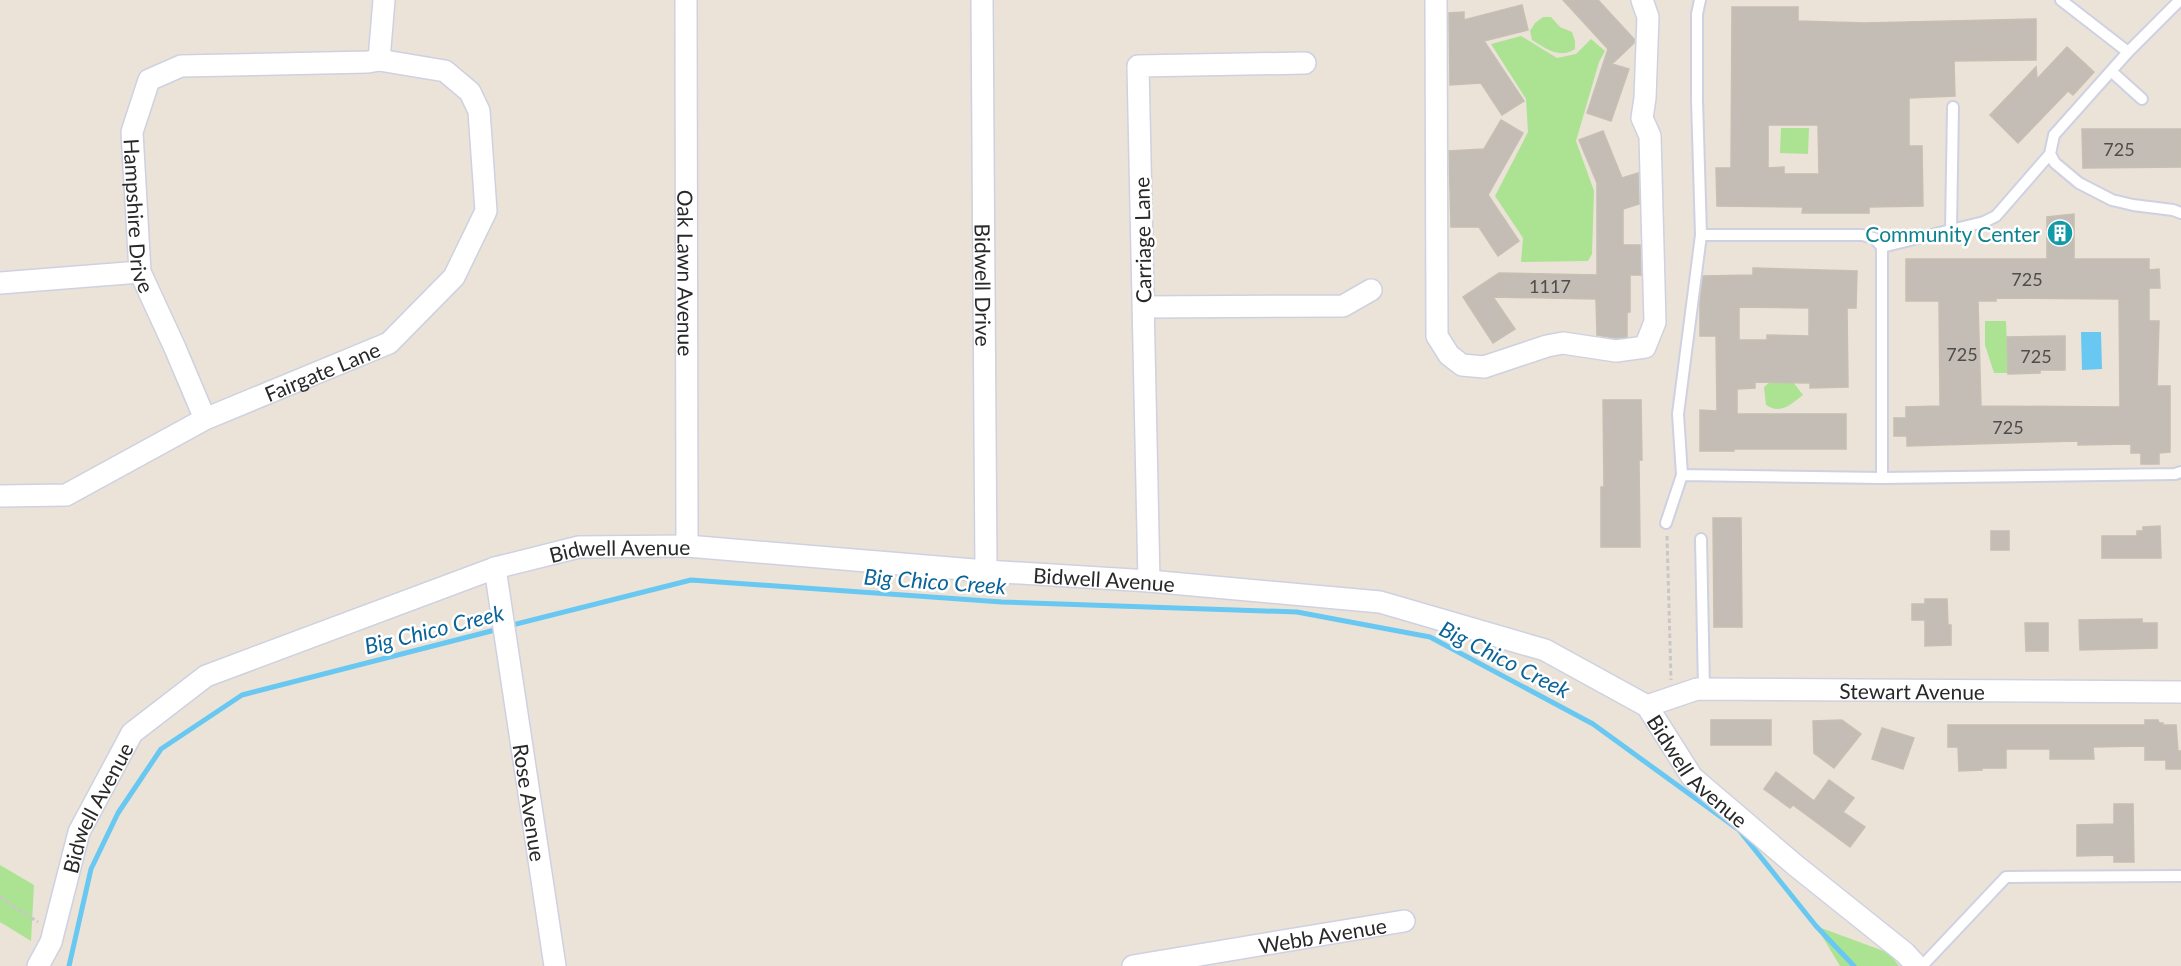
<svg xmlns="http://www.w3.org/2000/svg" width="2181" height="966" font-family="Lato,sans-serif">
  <rect width="100%" height="100%" fill="#ebe3d8"/>
  <path fill="#ace393" d="M1543,17H1551L1560,27L1572,32L1575,41V49C1559,59 1547,49 1532,40L1530,31L1535,23Z
    M1521,36L1557,58L1576,54L1591,39L1605,51L1599,62L1576,141L1594,191L1592,254L1588,261L1521,262L1523,238L1495,196L1528,132L1526,99L1491,44Z
    M1781,128H1809L1808,154L1780,153Z
    M1985,321H2006L2008,373H1994L1985,345Z
    M1770,382H1793L1803,395C1791,404 1781,415 1766,405L1764,387Z
    M0,865L34,885L31,941L0,922Z
    M1816,926L1889,953L1899,966H1840Z"/>
  <path fill="#68c8f1" d="M2081,332H2101L2102,369L2082,370Z"/>
  <g fill="none" stroke-linecap="round" stroke-linejoin="round">
    <path stroke="#68c8f1" stroke-width="5" d="M508,626L691,580L1002,602L1297,612L1430,637L1593,724L1739,830L1816,926L1854,966
      M69,966L91,869L118,813L161,749L242,695L499,629"/>
  </g>
  <path fill="#c3bdb5" stroke="#c6bfb2" stroke-width="1.5" fill-rule="evenodd" d="M1563,0H1598L1634,39V43L1612,64L1629,69L1611,121L1587,113L1608,49Z
    M1522,5L1528,30L1484,41L1524,101L1502,115L1481,83L1450,85L1449,13L1464,12V20Z
    M1732,7H1798V21L1865,23L2036,19V60L1954,61L1955,96L1909,98V146H1922L1923,206L1869,207V213H1802L1803,207L1717,206L1716,168H1731ZM1768,125H1818L1819,174H1784V167L1768,168Z
    M2067,47L2094,72L2073,95L2068,91L2018,143L1990,115L2036,67L2037,79Z
    M1501,120L1523,133L1488,195L1519,241L1498,256L1479,227H1451L1449,151L1484,149Z
    M2082,129H2181V167L2083,168Z
    M1603,131L1622,178L1638,173L1639,204L1623,209V245H1640L1641,275H1630V312H1627V337L1616,338L1597,335L1596,299L1493,297L1515,329L1493,343L1463,297L1499,273L1597,275V183L1579,140Z
    M2074,214V259H2149V270L2159,269L2160,288H2149V321H2159L2157,386H2170V452L2159,453V464H2141V453H2131V444L2078,445V441L1907,446V436H1894V418H1906V407L1940,406L1939,301H1906V259H2047V217ZM1996,298L2119,299L2120,407L1981,406L1978,301H1996Z
    M1753,268L1857,271L1856,308H1847L1848,387L1810,388V383L1755,382V388L1737,389V414H1846V449H1734V451H1700V410L1717,411L1716,336H1700V301L1703,276L1753,275ZM1739,307L1809,308V336L1767,335V340H1739Z
    M2065,336V370H2040V373L2008,374L2007,337Z
    M1603,400H1641L1642,460H1639L1640,547H1601V487H1604Z
    M1713,518H1741L1742,627H1714Z
    M2160,526L2161,558H2102V536H2137V531H2143V527Z
    M1991,531H2009V550H1991Z
    M1925,599H1947L1948,625H1951V645L1925,646V620H1912V604H1925Z
    M2142,619V623H2157V648L2080,650L2079,620Z
    M2025,623H2048V651H2026Z
    M1711,720H1771V745H1711Z
    M1842,720L1861,734L1834,768L1814,753L1813,721Z
    M2145,720H2158L2159,723H2163V725H2176L2178,751H2181V769H2166V760H2145V746L2093,747L2094,759H2050V749H2006V768H1982V770L1959,771L1958,747H1948V725H2145Z
    M1882,728L1914,738L1903,769L1872,759Z
    M1776,772L1814,801L1829,780L1854,798L1843,812L1865,827L1850,847L1793,805L1790,808L1764,789Z
    M2114,804H2133L2134,862H2114V855L2077,856V825L2114,824Z"/>
  <g fill="none" stroke-linecap="round" stroke-linejoin="round">
    <defs>
      <path id="lane" d="M1700,0L1697,14V100L1701,235L1678,414L1682,475L1882,478L2175,474L2181,472
        M2061,0L2128,52L2180,0
        M2128,52L2054,135L2050,154L2055,163L2079,183L2112,200L2133,205L2173,210L2181,213
        M2111,71L2142,99
        M1951,230L1984,222L1996,216L2050,154
        M1701,235H1862L1874,238L1882,247V478
        M1882,247L1951,230L1953,107
        M1666,523L1682,475
        M1701,539L1704,689
        M1922,966L2006,877L2181,876"/>
      <g id="street">
        <path id="s1" d="M686,0L687,546"/>
        <path id="s2" d="M982,0L986,571"/>
        <path d="M1436,0L1437,336L1449,355L1462,365L1484,367L1547,346L1563,343L1616,351L1645,347L1655,322L1650,136L1642,118L1645,98L1648,17L1642,0"/>
        <path d="M379,60L384,0"/>
        <path d="M0,283L140,272"/>
        <path d="M1144,307L1343,306L1371,290"/>
        <path id="s3" d="M0,496L66,495L205,419L389,343L454,277L486,211L479,111L470,92L445,71L379,60L368,62L181,66L149,80L132,132L140,272L175,348L205,419"/>
        <path id="s4" d="M495,568L555,966"/>
        <path d="M1149,581L1138,66L1305,63"/>
        <path id="s5" d="M1647,706L1697,689L2181,692"/>
        <path id="s6" d="M38,966L51,942L79,832L132,733L206,676L495,568L579,547L687,546L986,571L1149,581L1380,602L1545,650L1647,706L1692,777L1795,865L1905,953L1917,966"/>
        <path id="s7" d="M1133,966L1404,921"/>
      </g>
    </defs>
    <use href="#lane" stroke="#ced1e1" stroke-width="14"/>
    <use href="#street" stroke="#ced1e1" stroke-width="24"/>
    <path stroke="#c7c7c7" stroke-width="3" stroke-dasharray="4.5 3" stroke-linecap="butt" d="M1667,536L1671,680
      M0,896L9,904L38,922"/>
    <use href="#lane" stroke="#fff" stroke-width="10"/>
    <use href="#street" stroke="#fff" stroke-width="21"/>
  </g>
  <defs>
    <symbol id="building-disc" viewBox="-11 -11 22 22"><circle r="9.5" fill="#0f9aa8" stroke="#fff"/><path d="M-4-6H4V6H1V3H-1V6H-4ZM-2.5-4.3h1.7v1.8h-1.7ZM.8-4.3h1.7v1.8H.8ZM-2.5-1h1.7V.8h-1.7ZM.8-1h1.7V.8H.8Z" fill="#fff"/></symbol>
  </defs>
  <g fill-rule="evenodd">
    <use href="#building-disc" x="2045" y="218" width="30" height="30"/>
  </g>
  <g text-anchor="middle" dominant-baseline="central" stroke-width="5" stroke-linejoin="round" paint-order="stroke">
    <g font-size="18" fill="#4f4d4b">
      <text x="2119" y="149">725</text>
      <text x="2027" y="279">725</text>
      <text x="1550" y="286">1117</text>
      <text x="1962" y="354">725</text>
      <text x="2036" y="356">725</text>
      <text x="2008" y="427">725</text>
    </g>
    <g font-size="21" fill="#282828" stroke="#fff">
      <text stroke="none"><textPath href="#s3" startOffset="1182">Hampshire Drive</textPath></text>
      <text transform="translate(1142 240) rotate(-91)">Carriage Lane</text>
      <text stroke="none"><textPath href="#s1" startOffset="273">Oak Lawn Avenue</textPath></text>
      <text stroke="none"><textPath href="#s2" startOffset="285">Bidwell Drive</textPath></text>
      <text stroke="none"><textPath href="#s3" startOffset="351">Fairgate Lane</textPath></text>
      <text stroke="none"><textPath href="#s6" startOffset="782">Bidwell Avenue</textPath></text>
      <text stroke="none"><textPath href="#s6" startOffset="1268">Bidwell Avenue</textPath></text>
      <text stroke="none"><textPath href="#s5" startOffset="268">Stewart Avenue</textPath></text>
      <text stroke="none"><textPath href="#s6" startOffset="1916">Bidwell Avenue</textPath></text>
      <text stroke="none"><textPath href="#s4" startOffset="237">Rose Avenue</textPath></text>
      <text stroke="none"><textPath href="#s6" startOffset="170">Bidwell Avenue</textPath></text>
      <text stroke="none"><textPath href="#s7" startOffset="192">Webb Avenue</textPath></text>
    </g>
    <g font-size="21" fill="#0d838f" stroke="#fff" text-anchor="end">
      <text x="2040" y="233">Community Center</text>
    </g>
    <g font-size="22" font-style="italic" fill="#0a6499" stroke="#fff">
      <text transform="translate(935 581) rotate(4)">Big Chico Creek</text>
      <text transform="translate(434 629) rotate(-14)">Big Chico Creek</text>
      <text transform="translate(1505 659) rotate(27)">Big Chico Creek</text>
    </g>
  </g>
</svg>
